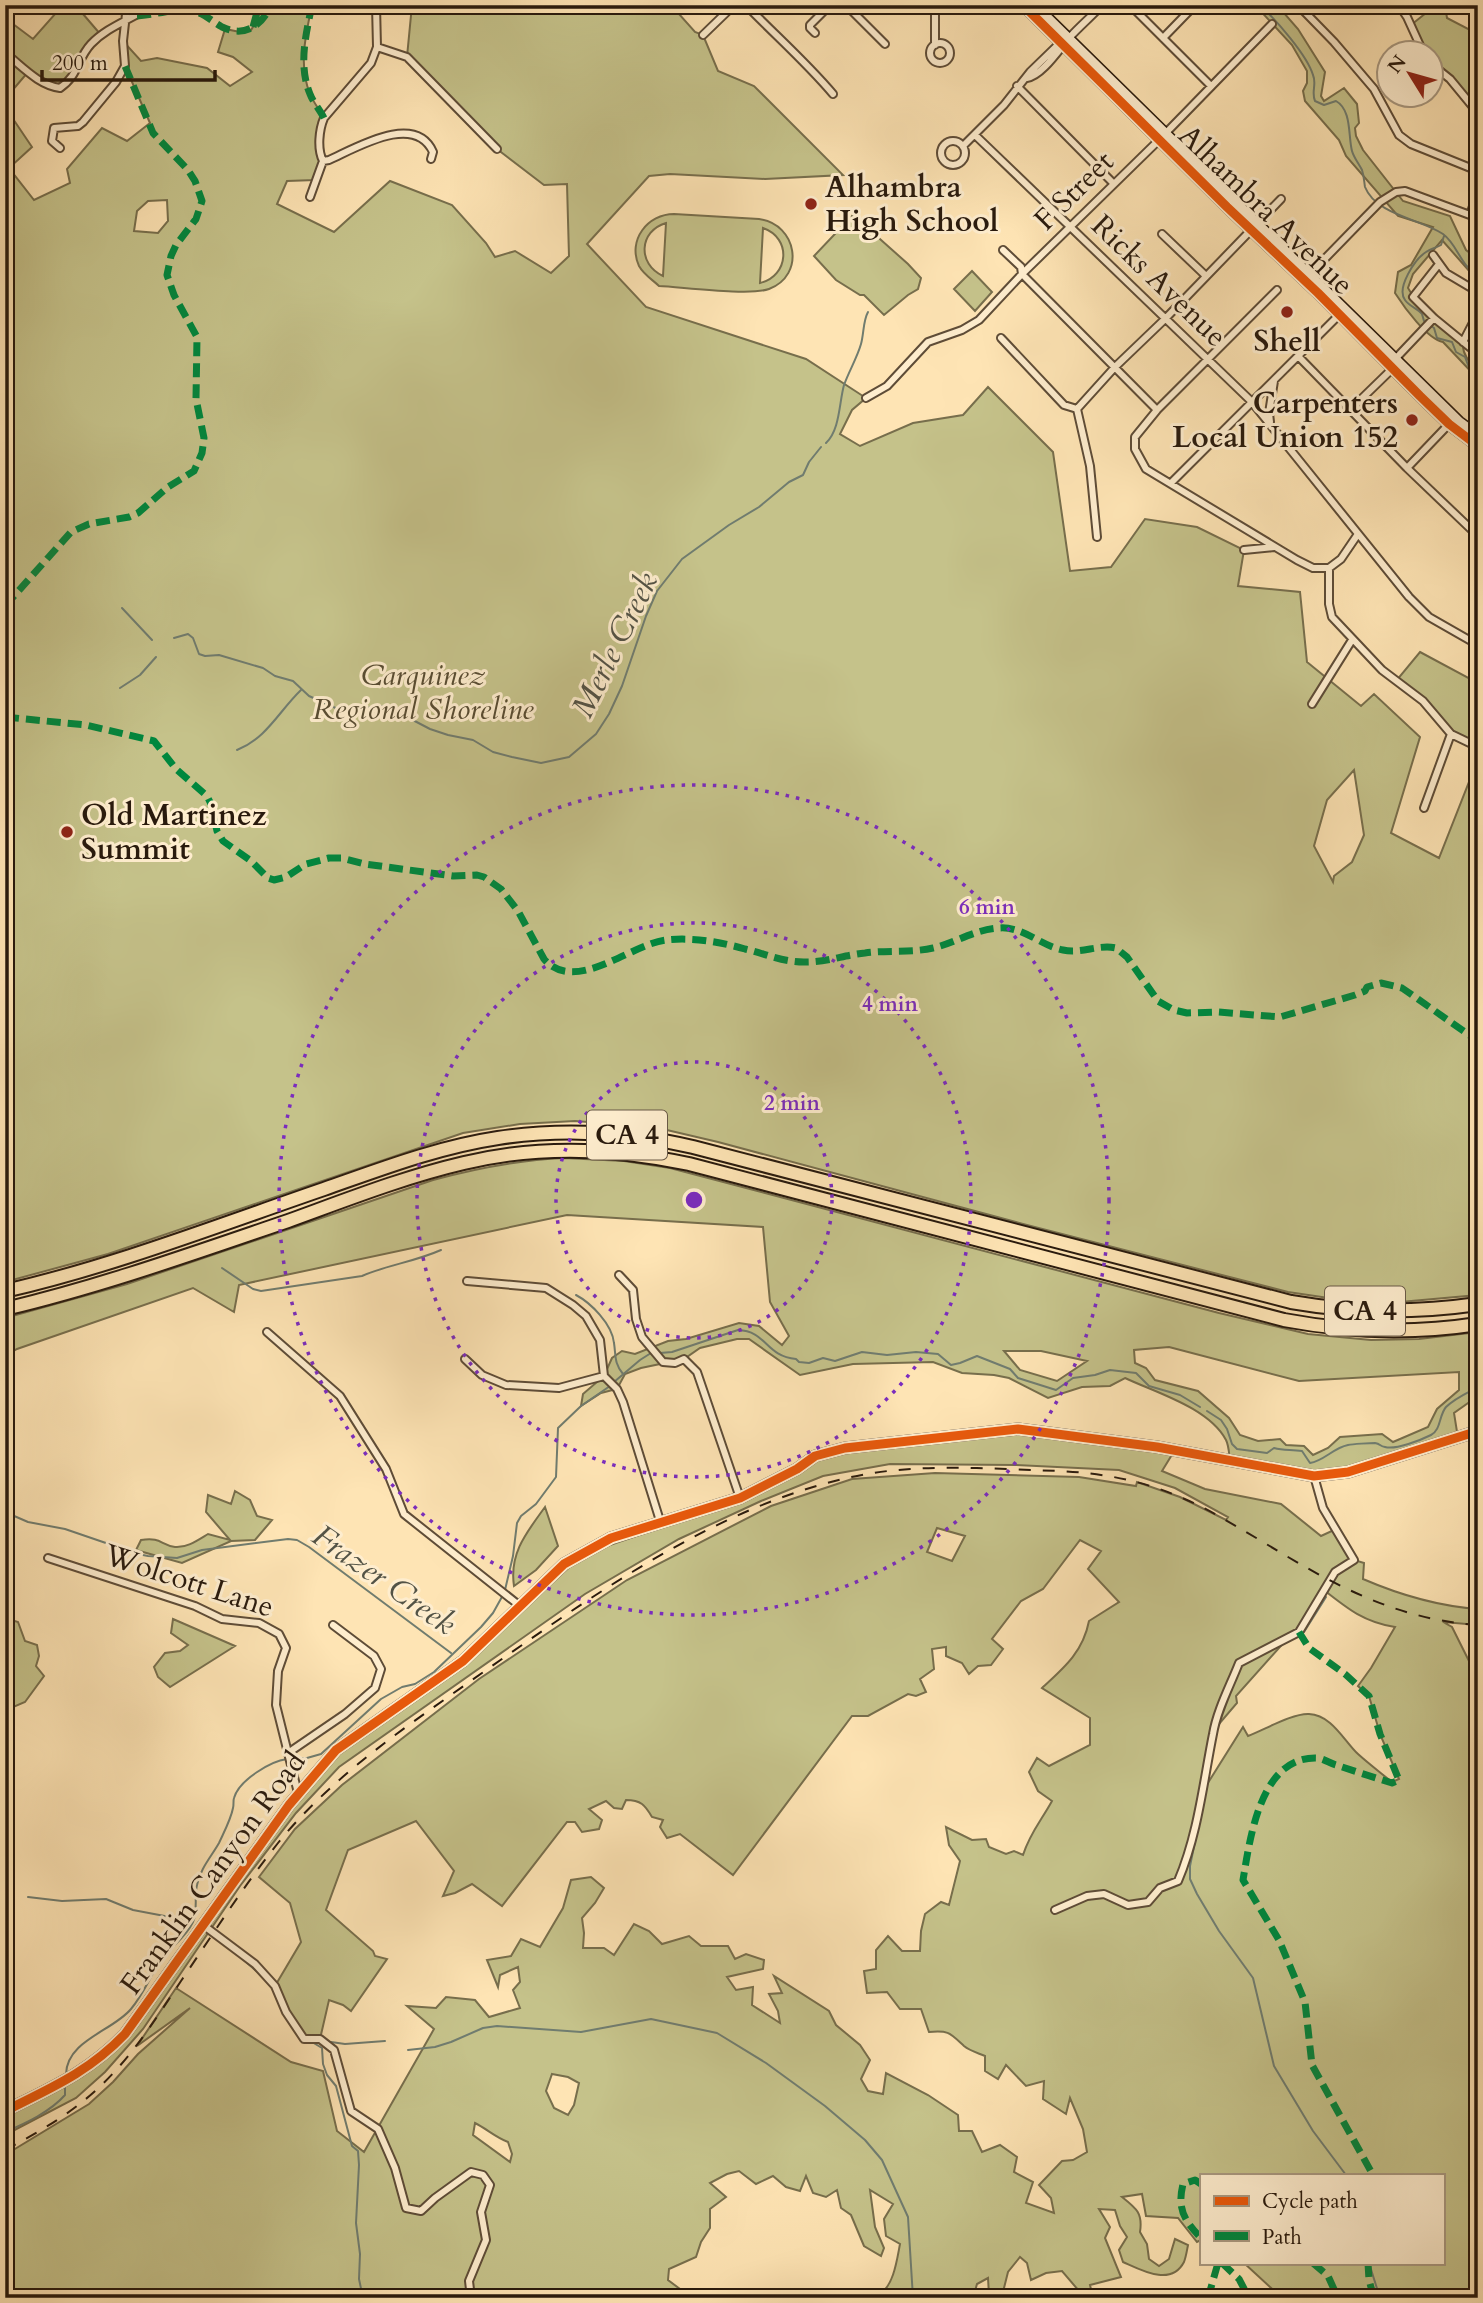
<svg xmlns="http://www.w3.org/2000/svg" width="1483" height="2303" font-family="Cardo,serif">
  <rect width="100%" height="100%" fill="#fee4b4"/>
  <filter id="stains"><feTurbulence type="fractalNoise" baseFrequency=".00286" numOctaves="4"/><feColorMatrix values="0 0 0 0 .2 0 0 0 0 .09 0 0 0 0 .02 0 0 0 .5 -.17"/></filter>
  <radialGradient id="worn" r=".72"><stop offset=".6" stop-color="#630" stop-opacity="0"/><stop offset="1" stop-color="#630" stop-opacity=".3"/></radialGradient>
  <path fill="#c5c28a" stroke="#776e4c" stroke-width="2" fill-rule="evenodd" d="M63,5H82L83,14L101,35L90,45L78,68L60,88L28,72L5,99V18L33,39Z
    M259,5H312C306,34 298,65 310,94C313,102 320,110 324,118L321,126L323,161L315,180L287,181L277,204L334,232L390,181L452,205L486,243L495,257L515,251L551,273L569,256L567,184L544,185L497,149L407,57L412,5H671L695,32L703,35L718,71L754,86L843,175L765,179L670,174L649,176L587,244L646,307L806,359L866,398L852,410L840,434L860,446L913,423L963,415L988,387L1053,452L1070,571L1111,567L1145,519L1197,527L1244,550L1238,586L1300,592L1307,662L1361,706L1374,694L1420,737L1391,833L1439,858L1469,782L1478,787V1295L1400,1302L1342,1300L1288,1292L1023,1224L718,1142L654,1127L575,1121L520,1124L463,1133L108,1254L5,1282V107L32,147L9,168L34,200L70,183L67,169L102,128L127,141L150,123L125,66L123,41L141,61L157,58L207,68L230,86L252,72L233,57L218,52L225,29L240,32L251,30L256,22ZM167,200L168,221L158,233L134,231L137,211L148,201ZM1354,770L1364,835L1352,862L1334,876L1333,882L1314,846L1327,800Z
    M1255,5H1277L1298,29L1325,72L1321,96L1324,101L1344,88L1357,104L1359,123L1355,128L1356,136L1363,150L1403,201L1450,216L1466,250L1478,259V281L1442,240L1413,274L1408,288L1416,301L1463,342C1462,353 1469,363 1478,370V379L1443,342C1427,339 1404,307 1395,293L1398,272L1411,265L1433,227L1398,216L1346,156L1339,140L1305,101L1303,91L1307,83V71L1292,45Z
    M1436,5H1445L1447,18L1478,34V91L1467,99L1431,63L1430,52H1423L1411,25Z
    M674,214L759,219C797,224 806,275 769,289C750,296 682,287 659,286C653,280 644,275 639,266C627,240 648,214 674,214ZM666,223L663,276C637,264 639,231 666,223ZM763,228C792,238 789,276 760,283Z
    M853,215L908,264L921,278L918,289L908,295L884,315L864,295H860L836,280L814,256Z
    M972,271L992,292L975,311L954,289Z
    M1420,652L1478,683V747L1451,734L1423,701L1396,681Z
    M564,1158L624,1161L670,1168L1219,1313L1308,1334L1371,1340L1419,1339L1478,1332V1396L1454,1413L1458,1438L1314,1476L1230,1461C1229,1454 1229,1446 1226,1440C1209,1408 1157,1393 1125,1378L1110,1386L1082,1387L1048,1398L1009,1378L994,1375L962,1373L933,1362L853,1364L800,1375L749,1339H737L700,1348L684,1359L641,1368L625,1374L617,1389L601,1393L581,1406L583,1394L604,1376L612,1358L622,1351L635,1354L668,1341L686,1339L739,1323L759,1326L782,1345L789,1336L770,1302L763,1227L567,1215L239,1285L234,1312L193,1288L17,1349L5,1356V1318L127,1284L433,1180C477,1168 518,1160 564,1158ZM1169,1347L1299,1381L1459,1372V1390L1437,1409L1428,1427L1393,1442L1382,1434L1340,1437L1328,1448L1313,1455L1304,1446L1286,1445L1280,1439L1258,1441L1240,1435L1229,1418L1198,1391L1155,1380L1146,1368L1135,1363L1134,1350ZM1004,1351H1041L1087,1361L1057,1381L1020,1370Z
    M1025,1434L1173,1453L1162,1471L1205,1489L1281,1504L1321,1536L1336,1529L1354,1560L1364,1563L1363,1579C1400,1595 1437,1606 1478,1609V1625L1443,1622L1452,1627L1478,1679V2298H1282L1244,2263H1443V2175H1201V2240L1197,2242L1178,2218L1146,2216L1142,2194L1122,2197C1136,2208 1143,2213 1140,2232L1147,2244L1149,2259L1159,2266L1169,2259L1175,2239L1188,2245C1187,2250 1186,2257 1184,2262C1171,2287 1141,2270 1123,2262L1119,2250L1127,2237L1120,2226L1115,2210L1099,2209L1110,2227L1105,2238L1121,2277L1090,2285L1093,2298H1085L1062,2271L1046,2273L1031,2280L1027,2263L1020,2257L1008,2272L1003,2292L989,2295L988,2278L977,2284L973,2298H869C873,2296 877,2296 880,2294C894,2285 897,2259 900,2244L886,2236L884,2219L893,2204L870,2190L875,2227L884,2248L881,2256L864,2246L851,2215L841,2208L837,2190L826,2197L813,2193L806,2176L800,2191L786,2187L773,2176L756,2184L739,2171L727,2174L710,2183L726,2197L710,2209V2228L701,2242L696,2257L669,2269L668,2280L692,2298H5V2155L89,2104L113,2082L138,2054L190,2008L137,2046L176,1988L291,2062L323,2071L337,2131L364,2152L434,2029L407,2006L436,2008L446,1997L475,2000L489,2017L520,2008L513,1990L520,1982L518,1967L500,1975L498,1987L487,1960L511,1956L521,1939L540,1947L563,1908L571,1880L591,1877L604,1888L595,1903L582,1918L584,1933L583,1948H604L614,1955L634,1924L649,1931L662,1944L689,1936L701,1946H728L735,1959L746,1954L764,1960L763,1969L727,1977L736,1990L753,1987L752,2005L780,2023L778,2011L769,1994L782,1993L774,1976L829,2011L836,2025L860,2045L870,2060L861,2079L868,2091L883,2094L886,2073L928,2095L958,2115L959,2131H972L982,2152L1000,2145L1017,2157L1014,2172L1033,2182L1026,2203L1054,2213L1051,2198L1039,2185L1062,2161L1073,2160L1087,2152L1083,2129L1070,2098L1066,2114L1043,2099L1044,2081L1026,2086L1006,2065L998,2079L985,2071V2056C978,2053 970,2051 964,2046C950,2033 949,2030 929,2032L921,2009H900L887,1992L867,1993L864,1971L876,1969V1950L888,1936L902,1951H920L921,1931L925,1914L941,1902L949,1905L960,1861L949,1845L946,1827L972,1840L986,1839L989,1847L1006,1854L1014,1851L1023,1855C1030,1833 1041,1821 1052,1801L1038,1791L1029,1772L1037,1758L1049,1766L1090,1745V1718L1042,1688C1064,1668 1083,1652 1089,1621L1119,1602L1088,1569L1101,1551L1080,1540L1043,1589L1021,1601L992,1639L1003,1649L991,1665L978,1666L969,1674L962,1663L946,1656V1647L932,1649L934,1669L920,1679L926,1692L916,1696L908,1694L868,1716H852L733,1875L680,1834L667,1838L660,1827L663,1820L652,1817C645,1805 641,1800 626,1800L622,1809L614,1808L606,1801L589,1809L602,1820L599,1829L582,1832L575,1822H567L502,1906L472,1884L455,1893L443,1896L454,1871L416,1821L348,1850L326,1910L373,1951L375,1956L387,1959L351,2011L343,2005L329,2000L320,2039H304L275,1986L301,1942L290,1903L259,1877L295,1829L342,1785L479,1679L627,1580L771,1506L852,1479L935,1473L1079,1477L1136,1486L1137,1482L1180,1497L1226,1520L1228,1517L1175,1488L1119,1470L1016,1465L890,1464L823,1476L761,1501L679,1539L585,1594L339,1767L296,1813L240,1886L143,2029L105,2072L76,2098L5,2135V2116L81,2077L113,2053L276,1822L341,1749L454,1671L575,1562L604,1547L745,1499L823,1457L879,1446ZM937,1528L965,1536L952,1561L927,1552ZM1324,1590C1348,1609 1364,1622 1395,1627L1371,1668L1358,1686L1369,1696L1380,1734L1399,1779L1392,1782C1381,1773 1369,1764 1358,1754C1344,1741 1332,1715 1309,1714C1293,1713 1264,1730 1248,1736L1243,1727L1206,1786L1213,1731L1237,1703L1236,1696L1287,1639L1299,1632ZM552,2074L568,2077L579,2083L574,2105L568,2115L554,2108L546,2091ZM475,2123C487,2129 495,2137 508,2142L512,2154L510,2162L473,2135Z
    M235,1491L250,1500L257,1516L272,1520L255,1540L231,1541L182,1563L136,1550L141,1540C162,1537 160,1545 175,1547C187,1548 198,1540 208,1534L230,1540L206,1512L208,1495L231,1504Z
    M545,1507L558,1546L536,1570L514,1586C509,1553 527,1532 545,1507Z
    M5,1618L18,1622L25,1641L37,1645L39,1656L36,1666L44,1676L25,1702L11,1708L5,1705Z
    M173,1619L235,1646L170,1687L158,1677L154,1667L165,1653L180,1651L188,1645L171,1633Z"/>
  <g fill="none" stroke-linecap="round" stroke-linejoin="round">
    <path stroke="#707c6f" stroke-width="2" d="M1260,5C1276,20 1307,55 1313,75C1317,84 1311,92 1315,101L1324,105L1336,101C1352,110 1348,136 1352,151C1354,158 1359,164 1362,170C1364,176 1364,181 1365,187C1376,215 1421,219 1443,234C1458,245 1460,266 1478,275
      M1444,236L1441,245C1436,248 1430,249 1426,252C1415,259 1396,288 1405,300C1409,306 1418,309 1422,314L1424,321L1434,328L1437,338L1452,342L1456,352L1465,357L1470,370L1478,375
      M826,443C840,430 839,403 844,385C849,371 857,358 861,344C864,333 863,321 868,312
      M122,608L152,640
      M174,638L188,634L193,638L199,654L205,656L219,655L263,668L275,676L293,681L309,696L340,710L386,706L430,729L448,735L473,740L493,752L512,757L541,763L569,757L596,734L609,714L622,686L646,616L657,591L682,559L729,525L759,507L789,482L803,475L809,462L821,447
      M120,688L140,675L156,657
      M237,750C267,738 279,711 301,690
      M222,1268L253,1289L261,1291L362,1276C387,1265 414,1262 441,1250
      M576,1295C591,1303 612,1324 614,1343C616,1356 614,1363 623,1374
      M660,1353L672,1352L738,1330C767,1331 765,1356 796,1359L799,1362L809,1363L823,1358L835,1361L862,1352L887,1355L916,1352L938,1354L951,1365L960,1363L977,1356L1010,1369L1018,1378L1056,1390L1073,1378L1095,1375L1110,1370L1136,1373L1149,1386L1180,1395L1200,1407
      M614,1382L640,1360L651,1353
      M1207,1411L1221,1420L1227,1429L1232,1444L1237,1449L1267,1453L1274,1448C1284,1451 1292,1449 1302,1451L1310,1463C1324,1461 1333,1448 1348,1445C1353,1444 1370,1443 1375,1443C1381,1444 1379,1446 1385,1447C1396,1450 1421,1440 1431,1435C1441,1430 1439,1415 1446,1407C1455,1398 1467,1393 1478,1387
      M5,1512L28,1522L65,1529L138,1554L148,1556L177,1558L202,1550L288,1539L297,1540L309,1547L451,1653
      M505,1590L513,1556L517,1523L521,1516L536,1504L556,1477L558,1428L581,1406L610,1386
      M1304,1632L1326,1597
      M293,1759L307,1758L321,1754L381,1699L402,1687L415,1684L434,1672L481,1627L493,1613L503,1595
      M1197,1832L1190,1866V1879L1197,1894L1219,1931L1253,1978L1274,2066L1313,2131L1346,2175
      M28,1897L62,1901L106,1899L133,1910L191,1921
      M232,1950L260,1974L273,1989L280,2006
      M312,2042L322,2048L323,2064L327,2075L336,2086L352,2146L358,2151L359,2165L356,2223L360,2254L359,2279L363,2298
      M331,2042L345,2044L385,2041
      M408,2050L435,2047L451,2042L483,2028L497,2026L581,2032L651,2019L717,2033L766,2063L825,2106L865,2140L882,2160L908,2217L913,2298
      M66,2074C67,2040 113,2031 131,2009C144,1994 151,1974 162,1959C172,1946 186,1937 193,1922C198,1911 194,1897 197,1885C200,1869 211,1857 219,1843C224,1832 231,1819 233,1808C234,1804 233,1801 234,1798C239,1780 271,1761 287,1759
      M5,2132C26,2123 50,2112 65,2095V2086
      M1369,2263L1380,2298"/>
    <defs>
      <path id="street" d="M376,5L377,47L371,63L324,118C319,130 317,149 323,161L329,160C356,148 415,112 433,152L431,159
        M746,5C775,35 806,62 833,94
        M846,5L885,44
        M1130,5L1211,86
        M1298,5L1334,42L1374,89L1399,135L1411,144L1478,171
        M1399,5L1407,17L1423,52
        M815,33L810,28V25L830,5
        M703,35L734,5
        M1163,38L1195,5
        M930 53a10 10 0 1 1 20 0a10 10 0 1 1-20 0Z
        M935,45V5
        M377,47L407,57L497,149
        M5,53C22,66 38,85 60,88C79,75 77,59 91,44C108,26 133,19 152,5
        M1430,63L1450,79L1478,113
        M1027,78C1042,76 1060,48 1070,37C1080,26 1092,16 1102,5
        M1017,86L1113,183
        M975,135L1252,402L1409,597L1429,617L1478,645
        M941 153a12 12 0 1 1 24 0a12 12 0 1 1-24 0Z
        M963,146L1004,105L1030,72L1062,41
        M60,148L52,141L54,128L78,126L83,122L116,82L125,66L123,41L127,5
        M5,165L9,167
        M310,197L323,161
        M1470,215L1478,192
        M1162,234L1206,276
        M1003,250L1021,267L1022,274L1157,410
        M1433,255L1446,273L1478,292
        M1439,264L1413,297L1434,318L1478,354
        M1308,276L1380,202L1396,192L1405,191L1478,218
        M1277,290L1157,410L1135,437V449L1146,469L1297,560L1313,568H1329
        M1001,338L1064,405L1077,409
        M1463,342L1478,313
        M1298,356L1407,468L1476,534L1478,546
        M866,398L887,386L928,342L962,330L979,320L1022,274L1159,140L1272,24
        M1077,409L1115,367L1165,319L1281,199
        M1077,409L1090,466L1097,537
        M1351,409L1389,372L1398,356L1434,318
        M1270,422L1269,413L1274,381
        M1407,468L1451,422
        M1171,483L1340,314
        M1358,534L1341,559L1329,568V604L1332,617L1382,670L1423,701L1451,734L1478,747
        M1244,550L1274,547
        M1312,704L1352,640
        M1424,808L1451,734
        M619,1275L633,1290L636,1319L642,1337L663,1362L675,1363L684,1359L697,1372L740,1498
        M467,1281L546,1288L573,1305L586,1316L600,1340L604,1376
        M267,1332L340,1396L386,1469L404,1514L520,1606
        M465,1359L482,1375L506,1385L559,1388L604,1376
        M604,1376L617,1389L623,1402L661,1524
        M48,1558L195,1606L222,1619L259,1623L279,1634L286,1648L278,1671L276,1705L298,1793
        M288,1753L345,1714L375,1688L381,1669L374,1656L333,1625
        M1055,1910L1087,1896L1104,1894L1128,1905L1148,1902L1160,1888L1178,1881C1198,1834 1203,1784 1213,1734C1217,1710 1230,1686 1239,1663L1299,1632L1335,1572L1354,1560L1323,1508L1314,1476
        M203,1925L255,1964L275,1986L286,2012L304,2039H320L334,2050L351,2111L378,2129L395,2168L406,2208L421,2211L435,2198L471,2172L483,2175L490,2185L481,2212L486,2240L469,2281L471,2298"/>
      <path id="secondary" d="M1023,5L1227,207L1318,293L1420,396L1449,424L1478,446
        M1034,5L1459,422L1478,436
        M5,2111C51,2088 89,2072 125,2034L289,1805L336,1750L463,1661L564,1564L611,1538L740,1498L797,1469L815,1456L845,1448L1018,1429L1157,1447L1314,1476L1348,1472L1478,1431"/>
      <path id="highway" d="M5,1291C114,1266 219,1225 324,1189C381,1169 438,1147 498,1138C563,1128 629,1132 693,1147L1291,1302C1354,1313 1415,1313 1478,1304
        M5,1309C102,1286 194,1253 288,1221C346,1200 404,1177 464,1163C538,1145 615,1148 689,1164L1284,1320C1348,1332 1413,1334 1478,1324"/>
    </defs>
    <use href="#street" stroke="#5e4c37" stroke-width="10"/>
    <use href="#secondary" stroke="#291a0d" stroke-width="13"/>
    <use href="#highway" stroke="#291a0d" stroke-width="16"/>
    <use href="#street" stroke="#feedce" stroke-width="6"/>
    <use href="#secondary" stroke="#feedce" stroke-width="10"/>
    <use href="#highway" stroke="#fee4b4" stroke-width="12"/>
    <path stroke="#291a0d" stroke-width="2" stroke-dasharray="12 12" stroke-linecap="butt" d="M5,2150C37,2133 67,2116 94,2092C130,2060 155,2020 181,1981C213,1934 243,1887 278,1843C335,1773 409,1725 482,1673C592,1596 714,1508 847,1478C915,1462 989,1469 1059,1471C1101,1473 1141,1480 1180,1497C1207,1508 1232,1524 1258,1539C1329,1582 1392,1619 1478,1625"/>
    <path stroke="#00873e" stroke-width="7" stroke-dasharray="14 7" stroke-linecap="butt" d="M312,5C306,34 298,65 310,94C313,102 320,110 324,118
      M137,16C155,15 174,8 193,11C204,13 213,22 222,27C244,38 262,26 271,5
      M253,27L259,5
      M5,606L71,532L89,524L129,517L138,513L168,487L194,471L202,453L204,438L196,399L197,337L174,295L167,275L171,256L176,245L196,219L202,201L195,181L188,170L153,133L125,66
      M5,717L86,725L154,741L176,769L207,796L211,804L217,831L223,841L251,861L268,878L274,880L286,877L306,864L329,858H342L365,864L453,876L477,875L484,877L501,889L518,911L544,959C575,995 631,944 666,940C692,937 721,942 745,949C766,954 785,963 807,962C826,962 845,955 865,953C887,950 911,953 933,948C955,943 976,929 999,928C1023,926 1041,946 1063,950C1081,954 1099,944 1116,948L1127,957L1158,1001L1174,1010L1187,1013L1218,1012L1280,1017L1355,995L1365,991L1367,987L1381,983L1402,988L1478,1041
      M1299,1632L1309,1648L1345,1674L1369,1696L1380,1734L1399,1780L1392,1783C1373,1777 1354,1771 1336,1765C1329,1763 1323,1758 1316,1758C1260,1757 1250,1839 1243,1880L1279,1940L1305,2002L1312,2065L1373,2175
      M1201,2184L1195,2180L1183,2184C1177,2209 1184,2220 1201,2238
      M1222,2263L1239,2279L1249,2298
      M1313,2263L1328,2276L1338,2298
      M1368,2263L1369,2280L1374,2298
      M1208,2298L1218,2263"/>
    <defs>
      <path id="cycleway" d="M1023,5L1227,207L1318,293L1420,396L1449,424L1478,446
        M5,2111C51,2088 89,2072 125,2034L289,1805L336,1750L463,1661L564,1564L611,1538L740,1498L797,1469L815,1456L845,1448L1018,1429L1157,1447L1314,1476L1348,1472L1478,1431"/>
    </defs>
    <use href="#cycleway" stroke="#feedce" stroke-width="13"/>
    <use href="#cycleway" stroke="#e8590c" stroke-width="9"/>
  </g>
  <g fill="none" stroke="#7b2cbf" stroke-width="3.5" stroke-dasharray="3.5 7">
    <circle cx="694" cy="1200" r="138"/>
    <circle cx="694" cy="1200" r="277"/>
    <circle cx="694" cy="1200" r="415"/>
  </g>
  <g fill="#8f2418" stroke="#feedce" stroke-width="2.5">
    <circle cx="811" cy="204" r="7"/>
    <circle cx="1287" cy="312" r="7"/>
    <circle cx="1412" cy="420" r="7"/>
    <circle cx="67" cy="832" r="7"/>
  </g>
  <g text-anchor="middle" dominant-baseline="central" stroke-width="6" stroke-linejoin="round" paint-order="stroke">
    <g fill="#feedce" stroke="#695947" stroke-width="2">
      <rect x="587" y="1110.5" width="80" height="49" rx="5"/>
      <rect x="1325" y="1286.5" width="80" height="49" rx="5"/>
    </g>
    <g font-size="28" font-weight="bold" fill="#291a0d">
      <text x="627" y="1135">CA 4</text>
      <text x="1365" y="1311">CA 4</text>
    </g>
    <g font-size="30" font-weight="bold" fill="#291a0d" stroke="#feedce" text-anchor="start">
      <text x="825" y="187">Alhambra<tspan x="825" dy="34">High School</tspan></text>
      <text x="1287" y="341" text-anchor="middle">Shell</text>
      <text x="1398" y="403" text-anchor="end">Carpenters<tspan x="1398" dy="34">Local Union 152</tspan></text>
      <text x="81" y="815">Old Martinez<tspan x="81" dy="34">Summit</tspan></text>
    </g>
    <g font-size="30" fill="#291a0d" stroke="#feedce">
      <text transform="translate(1074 191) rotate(-45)">F Street</text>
      <text transform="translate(1266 210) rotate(44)">Alhambra Avenue</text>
      <text transform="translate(1159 281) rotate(44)">Ricks Avenue</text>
      <text transform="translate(189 1581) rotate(18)">Wolcott Lane</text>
      <text transform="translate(213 1873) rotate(-54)">Franklin Canyon Road</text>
    </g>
    <g font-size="30" font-style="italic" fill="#584c32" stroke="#feedce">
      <text x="423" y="675">Carquinez<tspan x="423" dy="34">Regional Shoreline</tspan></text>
    </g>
    <g font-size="32" font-style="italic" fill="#535346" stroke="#feedce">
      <text transform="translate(615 645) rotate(-64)">Merle Creek</text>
      <text transform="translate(384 1580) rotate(35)">Frazer Creek</text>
    </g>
  </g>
  <circle cx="694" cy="1200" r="10" fill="#7b2cbf" stroke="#feedce" stroke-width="3.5"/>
  <g font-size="21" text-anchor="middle" font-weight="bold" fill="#7b2cbf" stroke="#feedce" stroke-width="6" stroke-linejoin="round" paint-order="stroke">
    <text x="987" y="914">6 min</text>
    <text x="890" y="1011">4 min</text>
    <text x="792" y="1110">2 min</text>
  </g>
  <rect width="1483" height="2303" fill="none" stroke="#fee4b4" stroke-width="28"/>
  <rect x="7" y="7" width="1469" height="2289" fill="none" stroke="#291a0d" stroke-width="3.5"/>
  <rect x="14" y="14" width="1455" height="2275" fill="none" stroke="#291a0d" stroke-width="2"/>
  <rect x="1200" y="2174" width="245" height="91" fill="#feedce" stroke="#a99981" stroke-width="2"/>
  <rect x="1214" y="2196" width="35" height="10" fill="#e8590c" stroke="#a99981" stroke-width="2"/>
  <text x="1262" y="2208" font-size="21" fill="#291a0d">Cycle path</text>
  <rect x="1214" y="2231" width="35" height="10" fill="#00873e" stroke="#a99981" stroke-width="2"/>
  <text x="1262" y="2244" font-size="21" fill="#291a0d">Path</text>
  <g transform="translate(1410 74) rotate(307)"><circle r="33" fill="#feedce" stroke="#a99981" stroke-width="2"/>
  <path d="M0-5L12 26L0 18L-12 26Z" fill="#8f2418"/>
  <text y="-10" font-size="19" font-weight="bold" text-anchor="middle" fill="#291a0d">N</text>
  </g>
  <path d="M42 70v10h173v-10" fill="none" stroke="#291a0d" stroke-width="3.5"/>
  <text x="52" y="70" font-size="21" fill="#291a0d" stroke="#feedce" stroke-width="5" paint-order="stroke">200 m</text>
  <rect width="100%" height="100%" filter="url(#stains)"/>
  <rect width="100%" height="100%" fill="url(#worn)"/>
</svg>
